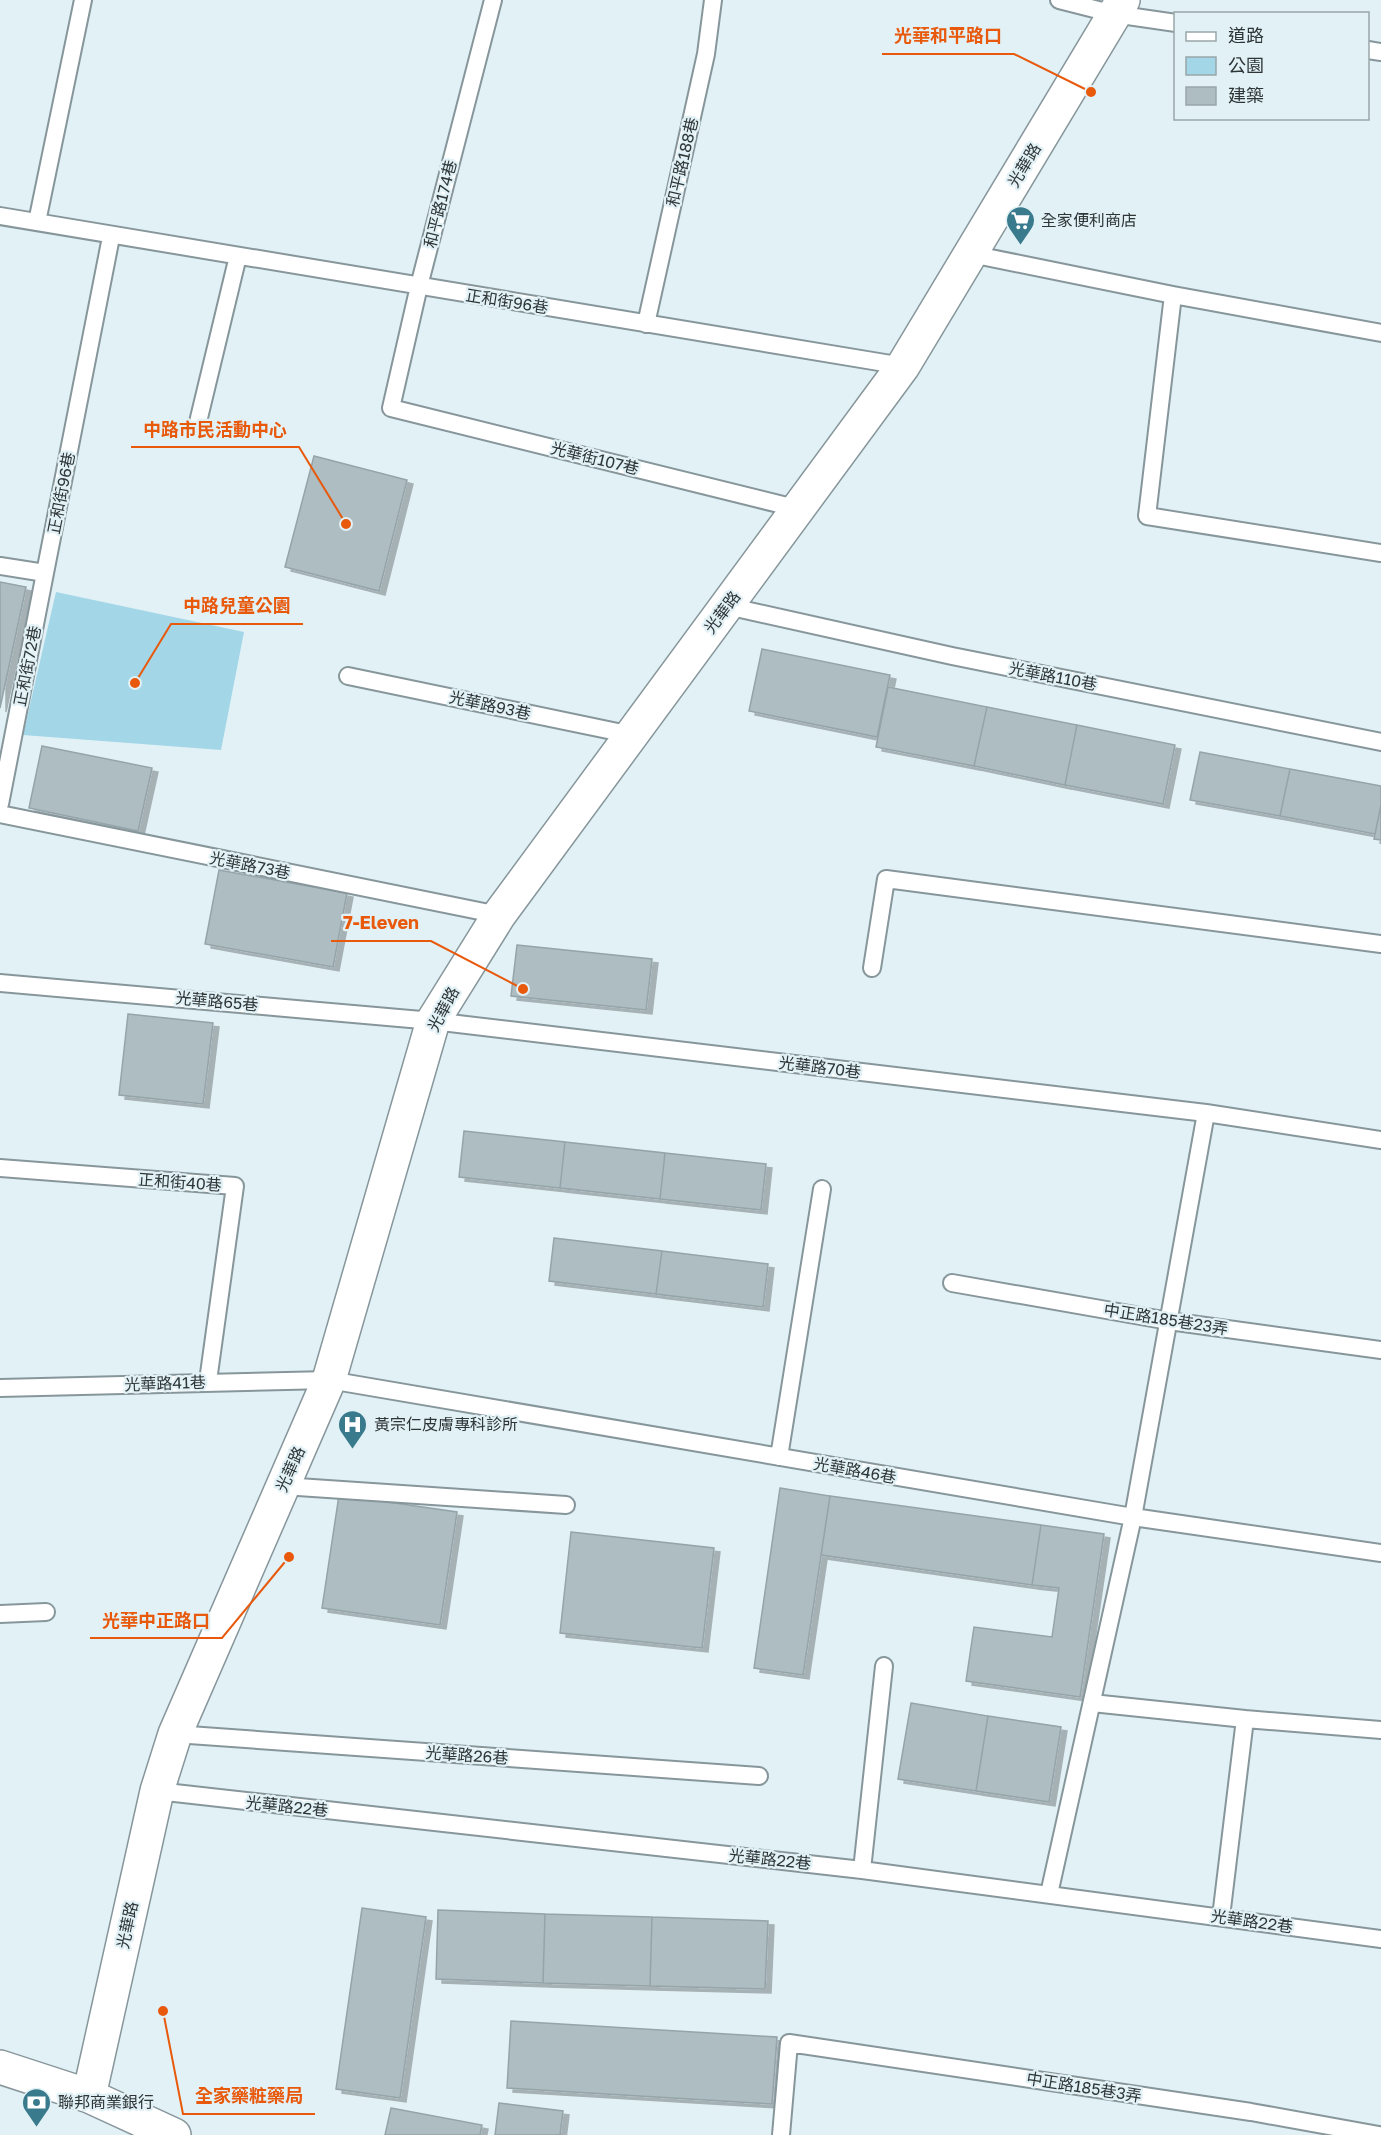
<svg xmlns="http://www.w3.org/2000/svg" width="1381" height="2135" font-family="'Golos Text','Noto Sans TC',sans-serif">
  <defs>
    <filter id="shadow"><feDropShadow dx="6" dy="4" stdDeviation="0" flood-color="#0004"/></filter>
  </defs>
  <rect width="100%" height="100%" fill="#e1f1f6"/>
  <path fill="#a3d6e7" d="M56,592L244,632L221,750L23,735Z"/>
  <path fill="#adbdc2" stroke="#95a4a9" stroke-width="1.5" filter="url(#shadow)" d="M314,456L407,480L379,591L285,567Z
    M0,582L26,587L0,708Z
    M762,649L890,675L877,737L749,711Z
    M888,687L987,707L974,766L876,747Z
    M987,707L1077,725L1065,785L974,766Z
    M1077,725L1175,745L1163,804L1065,785Z
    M42,746L152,768L138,831L29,808Z
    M1200,752L1290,769L1280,816L1190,800Z
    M1290,769L1381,786V805L1375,834L1280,816Z
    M1381,805V840L1374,839Z
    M219,870L347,893L333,967L205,944Z
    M517,945L652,959L646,1010L511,996Z
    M128,1014L213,1023L203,1104L119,1095Z
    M464,1131L565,1142L560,1188L459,1177Z
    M565,1142L665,1153L660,1199L560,1188Z
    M665,1153L766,1164L761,1210L660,1199Z
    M554,1238L662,1251L656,1294L549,1281Z
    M662,1251L768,1264L763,1307L656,1294Z
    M780,1488L830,1496L803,1675L754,1668Z
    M339,1495L457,1512L440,1625L322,1608Z
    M830,1496L1041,1525L1032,1585L821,1555Z
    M1041,1525L1104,1534L1080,1697L966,1681L974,1627L1052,1637L1059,1588L1032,1585Z
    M571,1532L714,1548L702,1648L560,1633Z
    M911,1703L988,1716L976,1791L898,1779Z
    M988,1716L1061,1727L1049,1802L976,1791Z
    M362,1908L426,1917L400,2098L336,2089Z
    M438,1910L545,1914L543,1983L436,1979Z
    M545,1914L652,1917L650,1986L543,1983Z
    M652,1917L768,1921L765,1989L650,1986Z
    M511,2021L777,2037L772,2104L507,2088Z
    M499,2103L563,2111L560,2135H495Z
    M391,2108L482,2125L480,2135H385Z"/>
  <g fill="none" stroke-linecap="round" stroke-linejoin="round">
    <defs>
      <path id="service" d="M493,0L419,286L391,408L799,509
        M1059,0L1114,14L1176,23
        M1368,50L1381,52
        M0,216L903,366
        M37,222L83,0
        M971,254L1173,295L1381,333
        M1173,295L1147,516L1381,553
        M646,324L706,54L713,0
        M198,422L238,256
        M0,566L45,573L0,804
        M45,573L111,237
        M727,606L952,656L1381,742
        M348,676L632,735
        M0,814L499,915
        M872,968L886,879L1381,944
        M0,983L433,1021L1206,1113L1381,1140
        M0,1168L235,1186L208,1381
        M952,1283L1169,1321L1381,1350
        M0,1388L329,1380L1133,1517L1381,1553
        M779,1457L822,1189
        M283,1486L566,1505
        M0,1614L46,1612
        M1092,1703L1245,1719L1381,1730
        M175,1734L759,1776
        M157,1791L862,1870L1381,1939
        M862,1870L884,1666
        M1049,1894L1133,1517L1206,1113
        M1221,1917L1245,1719
        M781,2135L789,2043L1251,2112L1379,2135"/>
      <path id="tertiary" d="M0,2067L89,2096L174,2135
        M89,2096L157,1791L175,1734L329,1380L433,1021L499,915L903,366L1123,0"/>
    </defs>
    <use href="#service" stroke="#87969b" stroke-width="20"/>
    <use href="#tertiary" stroke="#87969b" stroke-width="36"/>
    <use href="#service" stroke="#fff" stroke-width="16"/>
    <use href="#tertiary" stroke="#fff" stroke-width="33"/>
  </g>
  <defs>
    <symbol id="supermarket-pin" viewBox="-11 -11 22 30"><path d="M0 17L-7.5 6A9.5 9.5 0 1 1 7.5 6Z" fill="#397a8c" stroke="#e1f1f6"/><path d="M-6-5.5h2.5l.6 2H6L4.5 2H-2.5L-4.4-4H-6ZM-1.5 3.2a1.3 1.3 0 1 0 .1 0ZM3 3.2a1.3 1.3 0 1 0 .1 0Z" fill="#fff"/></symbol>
    <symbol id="hospital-pin" viewBox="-11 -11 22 30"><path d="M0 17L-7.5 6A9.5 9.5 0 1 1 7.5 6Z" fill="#397a8c" stroke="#e1f1f6"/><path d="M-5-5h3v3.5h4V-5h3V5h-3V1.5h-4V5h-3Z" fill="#fff"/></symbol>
    <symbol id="bank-pin" viewBox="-11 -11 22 30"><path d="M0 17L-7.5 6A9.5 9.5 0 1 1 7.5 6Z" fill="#397a8c" stroke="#e1f1f6"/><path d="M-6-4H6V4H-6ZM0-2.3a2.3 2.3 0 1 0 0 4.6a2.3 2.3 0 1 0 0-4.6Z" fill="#fff"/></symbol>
  </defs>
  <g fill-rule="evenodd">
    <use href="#supermarket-pin" x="1004" y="204" width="33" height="45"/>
    <use href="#hospital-pin" x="336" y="1408" width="33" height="45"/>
    <use href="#bank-pin" x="20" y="2086" width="33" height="45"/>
  </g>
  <g text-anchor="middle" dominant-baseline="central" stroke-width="4.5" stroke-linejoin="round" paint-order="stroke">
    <g font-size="16" fill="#2e3537" stroke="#e1f1f6">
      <text transform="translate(682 162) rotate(-77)">和平路188巷</text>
      <text transform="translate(1024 165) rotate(-59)">光華路</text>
      <text transform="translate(440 204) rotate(-76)">和平路174巷</text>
      <text transform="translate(507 301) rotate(9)">正和街96巷</text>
      <text transform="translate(595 458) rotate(14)">光華街107巷</text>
      <text transform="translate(61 493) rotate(-79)">正和街96巷</text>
      <text transform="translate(722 612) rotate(-53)">光華路</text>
      <text transform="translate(27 666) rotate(-79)">正和街72巷</text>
      <text transform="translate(1053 676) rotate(11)">光華路110巷</text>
      <text transform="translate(490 705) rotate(12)">光華路93巷</text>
      <text transform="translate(250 865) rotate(11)">光華路73巷</text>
      <text transform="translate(217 1001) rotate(5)">光華路65巷</text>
      <text transform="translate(443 1009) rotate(-62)">光華路</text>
      <text transform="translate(820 1067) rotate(7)">光華路70巷</text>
      <text transform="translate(180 1182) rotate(4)">正和街40巷</text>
      <text transform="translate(1166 1319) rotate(9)">中正路185巷23弄</text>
      <text transform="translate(165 1383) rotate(-2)">光華路41巷</text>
      <text transform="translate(290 1469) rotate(-66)">光華路</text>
      <text transform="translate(855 1470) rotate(10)">光華路46巷</text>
      <text transform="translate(467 1755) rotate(4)">光華路26巷</text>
      <text transform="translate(287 1806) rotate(6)">光華路22巷</text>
      <text transform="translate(770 1859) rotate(6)">光華路22巷</text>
      <text transform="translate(1252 1921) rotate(8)">光華路22巷</text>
      <text transform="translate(127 1925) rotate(-78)">光華路</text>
      <text transform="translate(1084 2087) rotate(9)">中正路185巷3弄</text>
    </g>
    <g font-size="16" fill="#2e3537" stroke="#e1f1f6" text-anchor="start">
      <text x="1041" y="220">全家便利商店</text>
      <text x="374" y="1424">黃宗仁皮膚專科診所</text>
      <text x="58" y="2102">聯邦商業銀行</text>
    </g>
  </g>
  <path fill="none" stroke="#e8590c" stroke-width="2" d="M1091 92L1014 54H882M346 524L299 447H131M135 683L171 624H303M523 989L431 941H331M289 1557L222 1638H90M163 2011L183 2114H315"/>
  <g fill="#e8590c" stroke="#e1f1f6" stroke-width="2">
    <circle cx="1091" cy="92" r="6"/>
    <circle cx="346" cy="524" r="6"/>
    <circle cx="135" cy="683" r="6"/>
    <circle cx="523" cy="989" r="6"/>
    <circle cx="289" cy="1557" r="6"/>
    <circle cx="163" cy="2011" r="6"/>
  </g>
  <g font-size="18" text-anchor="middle" font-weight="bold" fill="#e8590c" stroke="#e1f1f6" stroke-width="4.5" stroke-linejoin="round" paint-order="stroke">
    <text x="948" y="42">光華和平路口</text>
    <text x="215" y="436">中路市民活動中心</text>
    <text x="237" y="612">中路兒童公園</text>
    <text x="381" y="929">7-Eleven</text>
    <text x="156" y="1627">光華中正路口</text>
    <text x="249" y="2102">全家藥粧藥局</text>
  </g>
  <rect x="1174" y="12" width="195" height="108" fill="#e1f1f6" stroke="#99a6aa" stroke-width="1.5"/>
  <rect x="1186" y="32" width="30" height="9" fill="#ffffff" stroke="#99a6aa" stroke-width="1.5"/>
  <text x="1228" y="42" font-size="18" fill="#2e3537">道路</text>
  <rect x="1186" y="57" width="30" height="18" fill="#a3d6e7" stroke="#99a6aa" stroke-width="1.5"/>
  <text x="1228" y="72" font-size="18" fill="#2e3537">公園</text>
  <rect x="1186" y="87" width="30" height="18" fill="#adbdc2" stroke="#99a6aa" stroke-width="1.5"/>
  <text x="1228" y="102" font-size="18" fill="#2e3537">建築</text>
</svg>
